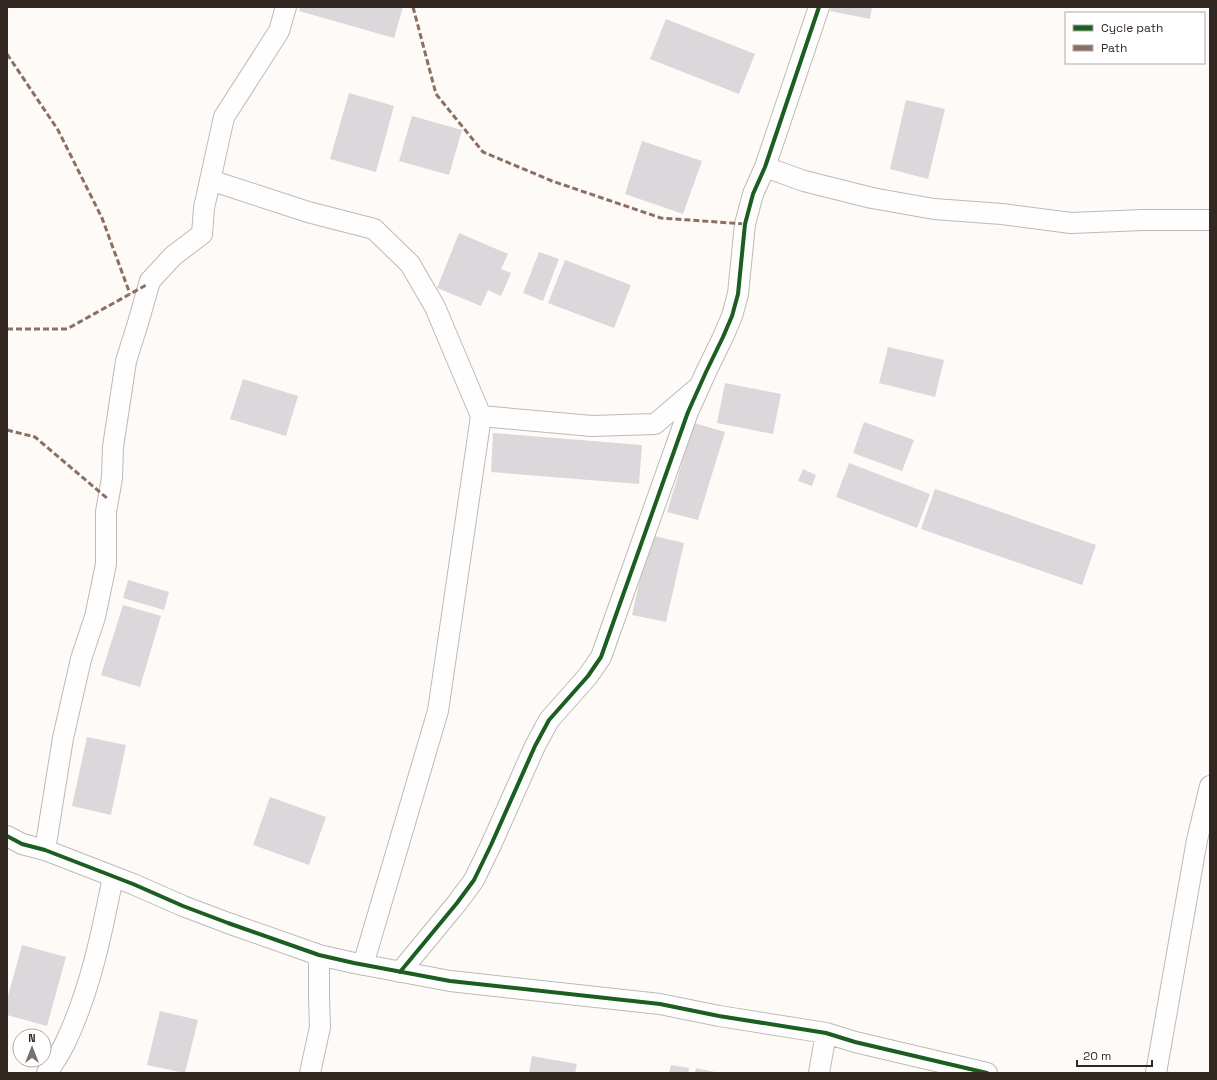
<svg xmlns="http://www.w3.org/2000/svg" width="1217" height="1080" font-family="'Space Grotesk',sans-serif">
  <rect width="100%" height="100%" fill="#fdfaf8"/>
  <path fill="#dbd7db" d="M300,7H403L394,38L299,11Z
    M831,7H872L870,19L830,11Z
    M666,19L755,54L739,94L650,59Z
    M349,93L394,106L376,172L330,159Z
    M906,100L945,109L928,179L890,169Z
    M412,116L462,130L449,175L399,161Z
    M642,141L702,161L683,214L625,194Z
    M459,233L508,254L501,269L511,273L501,296L488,290L481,306L437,288Z
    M539,252L559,259L543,301L523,293Z
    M565,260L631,285L614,328L548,303Z
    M888,347L944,360L935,397L879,383Z
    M243,379L298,396L286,436L230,419Z
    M725,383L781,394L773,434L717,423Z
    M864,422L914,440L902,471L853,453Z
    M694,423L725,432L698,520L667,512Z
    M493,433L642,445L639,484L491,472Z
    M849,463L930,494L917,528L836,497Z
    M803,469L816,475L812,486L798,481Z
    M935,489L1096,545L1082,585L921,529Z
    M650,535L684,543L666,622L632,615Z
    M128,580L169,592L164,610L123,598Z
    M123,605L161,616L140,687L101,675Z
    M87,737L126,745L111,815L72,806Z
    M270,797L326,817L309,865L253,845Z
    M22,945L66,957L47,1026L7,1015V1000Z
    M160,1011L198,1020L185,1073L147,1065Z
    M532,1056L577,1064L575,1073H529Z
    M671,1065L689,1068L688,1073H669Z
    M696,1068L715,1072V1073H695Z"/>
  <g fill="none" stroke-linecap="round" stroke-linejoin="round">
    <defs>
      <path id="minor" d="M765,167L804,181L872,198L934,209L1002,214L1071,223L1143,220H1210
        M210,180L308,212L374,229L410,264L435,307L481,416L438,711L363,965
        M481,416L592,426L655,424L696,389
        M7,836L22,844L45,850L133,884L183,906L228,923L319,955L354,963L450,981L660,1004L719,1016L826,1033L855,1042L987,1073
        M45,850L63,738L81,659L95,617L106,564V512L112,478L113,447L126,361L138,323L150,281L173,256L202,234L204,208L224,117L279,31L286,7
        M400,972L457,903L474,880L491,845L535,746L549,720L588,676L601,657L688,412L706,372L723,337L732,316L738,294L745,224L753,194L765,167L819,7
        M47,1073C54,1062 62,1051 67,1039C91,987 102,932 113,877
        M310,1073L320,1027L319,998V955
        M819,1073L826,1033
        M1156,1073L1197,840L1210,786"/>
    </defs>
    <use href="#minor" stroke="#bfb9b5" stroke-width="22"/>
    <use href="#minor" stroke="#fffefe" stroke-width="20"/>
    <path stroke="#8d6e63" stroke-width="3" stroke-dasharray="6 3" stroke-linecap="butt" d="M413,7L436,94L483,152L552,181L661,218L745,224
      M7,54L58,130L102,218L130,294
      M7,329H67L148,284
      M7,430L35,437L108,499"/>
    <defs>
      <path id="cycleway" d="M7,836L22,844L45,850L133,884L183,906L228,923L319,955L354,963L450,981L660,1004L719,1016L826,1033L855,1042L987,1073
        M400,972L457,903L474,880L491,845L535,746L549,720L588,676L601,657L688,412L706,372L723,337L732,316L738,294L745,224L753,194L765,167L819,7"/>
    </defs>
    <use href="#cycleway" stroke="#fff" stroke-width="6"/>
    <use href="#cycleway" stroke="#1b5e20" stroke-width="4"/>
  </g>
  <rect width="1217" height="1080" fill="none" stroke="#332722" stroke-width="16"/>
  <rect x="1065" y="12" width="140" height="52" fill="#ffffff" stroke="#ada9a7"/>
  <rect x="1073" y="25" width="20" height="6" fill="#1b5e20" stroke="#ada9a7"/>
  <text x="1101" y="32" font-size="12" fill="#332722">Cycle path</text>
  <rect x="1073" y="45" width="20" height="6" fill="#8d6e63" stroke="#ada9a7"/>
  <text x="1101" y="52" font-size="12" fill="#332722">Path</text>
  <g transform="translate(32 1048)"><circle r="19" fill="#ffffff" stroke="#ada9a7"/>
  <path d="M0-3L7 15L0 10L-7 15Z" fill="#7a716d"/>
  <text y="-6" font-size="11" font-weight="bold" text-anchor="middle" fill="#332722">N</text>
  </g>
  <path d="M1077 1060v6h75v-6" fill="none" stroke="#332722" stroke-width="2"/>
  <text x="1083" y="1060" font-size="12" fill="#332722" stroke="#ffffff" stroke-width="3" paint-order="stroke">20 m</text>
</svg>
